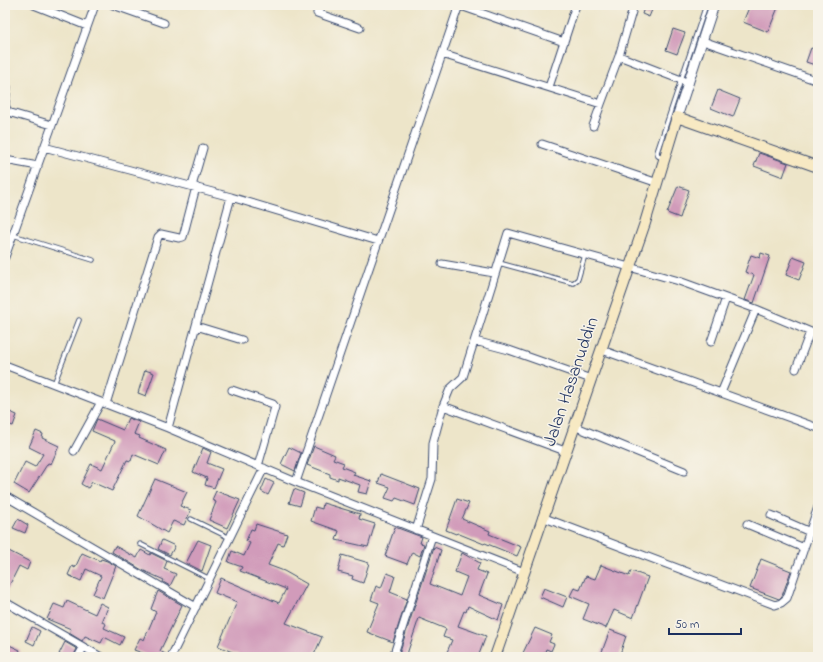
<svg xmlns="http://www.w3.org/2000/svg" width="823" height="662" font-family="'Indie Flower',sans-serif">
  <rect width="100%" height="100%" fill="#f7f3e8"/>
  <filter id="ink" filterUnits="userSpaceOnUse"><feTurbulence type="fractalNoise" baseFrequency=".025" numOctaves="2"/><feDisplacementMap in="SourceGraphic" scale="8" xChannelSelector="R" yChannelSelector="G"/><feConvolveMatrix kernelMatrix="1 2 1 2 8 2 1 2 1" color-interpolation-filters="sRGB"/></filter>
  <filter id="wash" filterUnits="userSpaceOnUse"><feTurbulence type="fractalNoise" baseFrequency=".012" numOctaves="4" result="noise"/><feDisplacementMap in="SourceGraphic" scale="16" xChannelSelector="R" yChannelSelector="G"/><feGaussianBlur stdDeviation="0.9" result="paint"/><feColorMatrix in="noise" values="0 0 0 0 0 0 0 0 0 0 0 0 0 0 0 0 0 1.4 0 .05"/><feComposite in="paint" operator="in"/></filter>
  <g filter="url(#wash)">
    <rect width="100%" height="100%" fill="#ede5c9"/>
    <g id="blocks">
      <path fill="#d19bba" d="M645,5H654L649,17L642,14Z
        M750,5H779L768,32L743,22Z
        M673,29L685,33L677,54L666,50Z
        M811,48L818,50V66L806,62Z
        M718,90L740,99L733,117L711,108Z
        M759,153L788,163L783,177L754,166Z
        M678,186L689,190L680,218L667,213Z
        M761,253L770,256L754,303L745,300L754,275L745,272L751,255L760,258Z
        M793,257L806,262L799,280L786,275Z
        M145,370L154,373L146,396L138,393Z
        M5,410L17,415L13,426L5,423Z
        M128,418L139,422L134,434L140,436L139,438L166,450L159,465L133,454L131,461L127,460L112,491L92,482L88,488L81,484L91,464L102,469L115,441L92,431L97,419L123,430Z
        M36,431L43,434L42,438L59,446L51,464L48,463L29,493L14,484L25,462L35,467L43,454L29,447Z
        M314,446L335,455L333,459L344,463L342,467L355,472L353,475L371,481L367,494L358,492L360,485L338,477V480L330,477V474L307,465Z
        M289,447L301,453L295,471L281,464Z
        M203,448L211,452L207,463L222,469L214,488L205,485L207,478L193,472Z
        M381,474L420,489L415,505L396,498L394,501L385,498L390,487L378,483Z
        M155,479L187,492L180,506L191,510L184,525L173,521L167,533L138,516Z
        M266,479L274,483L268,495L261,491Z
        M294,489L304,493L300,506L289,503Z
        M216,491L240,500L227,528L209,520L216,502L212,500Z
        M457,499L469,503L462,519L490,531L489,534L521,547L517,556L485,543L484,544L457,533L456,534L446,530Z
        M323,503L360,514L359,519L375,524L368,547L336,540L339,531L311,521L315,507L322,509Z
        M18,519L28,525L25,533L13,528Z
        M256,524L287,534L283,545L278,543L268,565L284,571L307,584L286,623L322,637L313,657H244L218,646L237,602L215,593L221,578L279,603L286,589L240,571L242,567L228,562L232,551L244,556L250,543L246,541L251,529L254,530Z
        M395,527L422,537L420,543L424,544L420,556L412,552L407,564L385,556Z
        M162,540L175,546L170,555L158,549Z
        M198,540L211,545L202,571L186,563Z
        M115,546L137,558L141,550L150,555L151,553L167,561L164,569L176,574L170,586L163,582L164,580L142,570L112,552Z
        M434,547L441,550L430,584L460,596L467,577L455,572L462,553L480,563L477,570L487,574L479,595L503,605L498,620L468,606L466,612L464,611L458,626L486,636L478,657H445L452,640L443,637L446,629L419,618L406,657H398Z
        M5,549L30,562L27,570L19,566L5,594Z
        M82,553L100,561L101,559L107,561L116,566L103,598L93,594L101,576L86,569L81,581L68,575L72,566L75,568Z
        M342,555L369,563L363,583L352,579L353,576L338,572Z
        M761,559L791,571L782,596L779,599L750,588Z
        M601,565L629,576L631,571L648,577L633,618L614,610L606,628L583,619L589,604L570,596L574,588L580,590L586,576L595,579Z
        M387,573L395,576L390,592L407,599L393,642L367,632L379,603L371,600L376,586L381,588Z
        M544,588L567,597L563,607L540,597Z
        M158,591L182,605L160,651L167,655L166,657H144L145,654L134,650L140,638L144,640L156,612L151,609Z
        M67,601L95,614L100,603L108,607L102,622L106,624L104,628L124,637L120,645L104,637L101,643L85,636L82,641L69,633L71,629L47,619L54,604L64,608Z
        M32,627L40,631L34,645L26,641Z
        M535,628L552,635L549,642L554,644L551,651L546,649L543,657H521Z
        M610,630L626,636L619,657H600Z
        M65,642L77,649L73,657H65L59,654Z
        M5,643L20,650L17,657H5Z"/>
    </g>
  </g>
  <g filter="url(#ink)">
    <use href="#blocks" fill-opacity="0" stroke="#3a4a6e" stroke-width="1"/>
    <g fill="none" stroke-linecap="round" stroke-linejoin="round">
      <defs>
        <path id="service" d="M664,159L658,156L657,152L706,5
          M13,235L93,260
          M499,263L573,283L578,279L585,255
          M54,384L79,320
          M191,519L230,538
          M140,544L210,579"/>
        <path id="minor" d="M34,5L87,26
          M113,5L164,23
          M320,5L317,13L360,28
          M458,5L564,42
          M624,5L633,8
          M703,41L818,81
          M442,54L601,104L619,56L634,5
          M619,56L689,83
          M5,84L7,87L5,105L8,112L52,125
          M549,87L576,5
          M593,126L601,104
          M542,144L658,183
          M44,147L231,197L378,241
          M5,160L38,166
          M192,186L203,148
          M5,257L95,5
          M442,264L494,273
          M196,326L242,340
          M475,341L509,350L591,379
          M711,342L726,298
          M602,350L818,428
          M5,365L168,428L296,482L524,572
          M796,369L810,332
          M232,390L273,404L275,407L258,466
          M721,393L756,309
          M106,404L158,237L161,234L179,238L183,237L196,187
          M443,406L565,451
          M574,426L684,471
          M168,428L231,197
          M74,451L101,402
          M296,482L459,5
          M5,496L196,607
          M771,515L810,532
          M542,517L775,605L781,603L787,598L818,507
          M747,524L804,548
          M416,530L432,479L433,443L443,406L450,389L463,377L508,233L679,281L756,309L818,335
          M5,602L101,657
          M78,657L83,648
          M171,657L264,468
          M393,657L432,536"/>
        <path id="tertiary" d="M677,117L714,5"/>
        <path id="secondary" d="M495,657L645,223L677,117L818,167"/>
      </defs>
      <use href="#service" stroke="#3a4a6e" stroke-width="5.5"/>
      <use href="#minor" stroke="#3a4a6e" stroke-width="9"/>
      <use href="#tertiary" stroke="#3a4a6e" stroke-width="11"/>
      <use href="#secondary" stroke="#3a4a6e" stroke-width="12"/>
      <use href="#service" stroke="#fff" stroke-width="3.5"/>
      <use href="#minor" stroke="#fff" stroke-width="7"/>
      <use href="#tertiary" stroke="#fff" stroke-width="9"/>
      <use href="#secondary" stroke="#f7e9c3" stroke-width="10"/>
    </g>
  </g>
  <g text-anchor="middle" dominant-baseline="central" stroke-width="3" stroke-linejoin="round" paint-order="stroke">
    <g font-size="18" fill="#1b2f5e" stroke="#f7f3e8">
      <text transform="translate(572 382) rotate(-71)">Jalan Hasanuddin</text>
    </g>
  </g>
  <rect width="823" height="662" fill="none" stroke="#f7f3e8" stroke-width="20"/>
  <path d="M669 628v6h72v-6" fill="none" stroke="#1b2f5e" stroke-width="2"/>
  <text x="675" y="628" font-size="12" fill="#1b2f5e" stroke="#f7f3e8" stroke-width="3" paint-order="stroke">50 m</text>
</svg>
